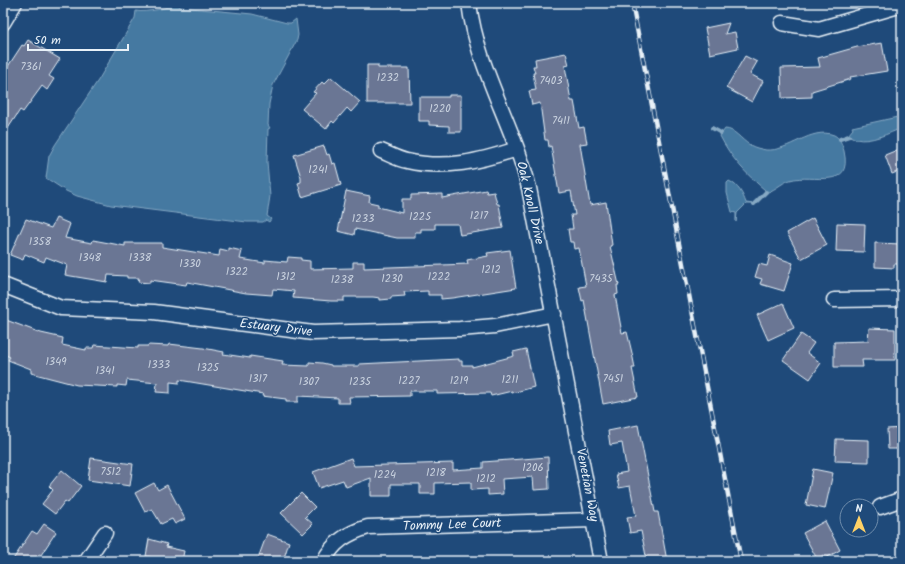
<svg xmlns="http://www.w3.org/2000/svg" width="905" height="564" font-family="Kalam,sans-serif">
  <rect width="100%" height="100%" fill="#1f4a7a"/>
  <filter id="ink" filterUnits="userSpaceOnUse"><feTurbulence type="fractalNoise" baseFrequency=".025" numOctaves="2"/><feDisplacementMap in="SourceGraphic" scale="8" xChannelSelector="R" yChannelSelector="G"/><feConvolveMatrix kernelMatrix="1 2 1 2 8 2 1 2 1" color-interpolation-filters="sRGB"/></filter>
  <g filter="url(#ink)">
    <path fill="#4479a1" stroke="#86a9c4" d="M177,3L180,7L252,14L287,23H291L296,19L298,35L297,40L273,85L269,104L268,125L270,128L268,129L267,162L270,196L267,216L271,219L269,222L266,220L263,222H247L111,205L77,196L66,191L46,178L49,156L55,145L99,79L135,18L136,11C145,13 170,8 177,3Z
      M902,116V128C889,133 870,143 856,139C853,138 851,136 848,135L853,129L852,127Z
      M725,129C735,129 741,140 750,145C755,148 761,149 766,150C789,152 811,126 834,135C840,138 842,144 844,151C853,192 813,173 790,180C781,183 773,192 764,193L765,190C746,174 731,158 720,136Z
      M729,181C738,185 743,194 746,203L754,204H746L737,213L736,222V213L732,212L727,193V183Z"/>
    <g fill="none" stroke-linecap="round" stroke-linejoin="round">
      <path stroke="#86a9c4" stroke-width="4" d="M712,128L721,133
        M840,139L849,136
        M754,204L766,192"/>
    </g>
    <path fill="#6b7694" stroke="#e8f1f8" d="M729,23L725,34L735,32L738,48L710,54L705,28Z
      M28,40L60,59L49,76L54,79L47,90L42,86L23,112L20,110L3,136V74L22,45L24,46Z
      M882,43L887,71L850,77L851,79L812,91V97L782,98L781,68L820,67L818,58L857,47Z
      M566,53L569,65L565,66L571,101H574L579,128L584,127L587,143L580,144L590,205L606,202L612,245L610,246L619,285H617L618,294L615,295L622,333L627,332L632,353L635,368H632L638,397L603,404L584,300L582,301L579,287L586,286L579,248L574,249L573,242H570L568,229H573L571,215H575L571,191L559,193L551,146L549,147L548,140H545L540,103L532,105L529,91L536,90L533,73H535L533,66H536L535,59Z
      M745,56L757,62L750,74L763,81L752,102L726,88Z
      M367,65H378V68H409L410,103H367Z
      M331,77L360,102L351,112L347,108L334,123L332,121L326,129L302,109L316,93L313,92L322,82L324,84Z
      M449,95H461V132H449V126L429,125V121H419V97H449Z
      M324,146L327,155L329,154L332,164L335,163L341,185L302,197L298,183L301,182V177L294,155Z
      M902,148V170L892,174L885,155Z
      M486,190L487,193L494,192L497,204H499L503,228L460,235L458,224H435V229H421V232H415V238H397L355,229L354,235L338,231L346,191L370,196L369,202L378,204V207L402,213V199H411V195L442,194V198Z
      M56,218L70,224L65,238L92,243L93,240L125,246V243H162V247L219,256L220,249L229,251V248L242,251L240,259L265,263V260L287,262L288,257L301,258V260L310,261V269L353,268V262H364V268L468,264L467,260L488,256L487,253L510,250L516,288L452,298L441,299V295H428V291L404,292L405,296L391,297V299L380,300V298L373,297H344V301H331L293,298L294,291L273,289L272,295L246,293L187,282L186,285L150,280V283L138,282L139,278H127V276L108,275L107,282L65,275L67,265L46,257L44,262L25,254L23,260L10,255L26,219L51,228Z
      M813,218L827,245L801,259L787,233Z
      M837,223L865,224L864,252L836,251Z
      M875,243L902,244V264H894V268L875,267Z
      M770,255L793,263L784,291L760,284L762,279L755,277L759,264L767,266Z
      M783,303L794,328L768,340L757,315Z
      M6,320L41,333L63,338L62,345L86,350V348H93L94,345L138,348V346H148V345L168,346L169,344L203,348L224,352L223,354L250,358V356L283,361L282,365L309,366V362L322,363L331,365V366H359V364L459,359V361H462V365H472V367L514,356L513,352L526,349L534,387L512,393V391L491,396L490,393L437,394V391H410V396L349,397L350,403H338V398L298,396V402H286V399L262,396L263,394L179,380V383L170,382V393L156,392L157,383L127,380L126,386L117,385V387L77,385L31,373V369L8,360L10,357L3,354V326Z
      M869,328L895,329V360H862L863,367H834V342L868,341Z
      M801,334L814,343L807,353L821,363L810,379L783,360Z
      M638,425L655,512H658L667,561H647L641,531L630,533L627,517L636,516L630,486L619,488L616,474L627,472L622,443L610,445L608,431Z
      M902,428V449H888L887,429Z
      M836,439L869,440V462L835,461Z
      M548,457L549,489L534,490L533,477L502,479L503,494L488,495V489L471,490V482L435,483V494H420V484H391V496H371V478L346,487L343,480L319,488L313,472L351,458L354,466L453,463V470L483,468V462Z
      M91,458L133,464L130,486L88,480Z
      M813,469L833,473L825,509L806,505Z
      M62,470L81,486L68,503L65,501L55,514L42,504L53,490L49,486Z
      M154,483L158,490L167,485L185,519L175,524L172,519L161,524L152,509L145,512L135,493Z
      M301,493L315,507L305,517L313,524L303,534L281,513Z
      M825,521L840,550L826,558L824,555L817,559L803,533Z
      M44,524L56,532L41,555L39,554L35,561H12L32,531L37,534Z
      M267,534L289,542L283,561H257Z
      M149,539L167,544L166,547L184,551L182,561H156L157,559L146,556Z"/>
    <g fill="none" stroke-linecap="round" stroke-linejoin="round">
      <defs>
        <path id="minor" d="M469,3C477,69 514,125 529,188L601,561
          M3,23L15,3
          M782,23L819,29L902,5
          M381,151C389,154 397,159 407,161C446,170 480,161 517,149
          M3,285L61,308L154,312L313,333L460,329L495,326L554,314
          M834,300L902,299
          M880,507L902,499
          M86,561L105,533
          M324,561C333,542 348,533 368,527L593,520"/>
      </defs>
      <use href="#minor" stroke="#e8f1f8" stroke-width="17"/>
      <use href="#minor" stroke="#1f4a7a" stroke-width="14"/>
      <defs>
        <path id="rail" d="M632,3L741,561"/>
      </defs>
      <use href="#rail" stroke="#e8f1f8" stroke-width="4.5"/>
      <use href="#rail" stroke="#1f4a7a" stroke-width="3" stroke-dasharray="9" stroke-linecap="butt"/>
    </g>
  </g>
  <g text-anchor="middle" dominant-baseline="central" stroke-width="3" stroke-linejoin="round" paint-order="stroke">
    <g font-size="11" fill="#c9d2df">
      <text x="31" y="67">7361</text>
      <text x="388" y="78">1232</text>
      <text x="551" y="81">7403</text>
      <text x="440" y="109">1220</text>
      <text x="561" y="121">7411</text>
      <text x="318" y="170">1241</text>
      <text x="479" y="216">1217</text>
      <text x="420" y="217">1225</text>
      <text x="363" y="219">1233</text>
      <text x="40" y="242">1358</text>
      <text x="90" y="258">1348</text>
      <text x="140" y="258">1338</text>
      <text x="190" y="264">1330</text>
      <text x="491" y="270">1212</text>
      <text x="237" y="272">1322</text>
      <text x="286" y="277">1312</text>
      <text x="439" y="277">1222</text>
      <text x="392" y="279">1230</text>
      <text x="601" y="279">7435</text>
      <text x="342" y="280">1238</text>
      <text x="56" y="362">1349</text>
      <text x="159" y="365">1333</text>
      <text x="208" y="368">1325</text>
      <text x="105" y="371">1341</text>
      <text x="258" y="379">1317</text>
      <text x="613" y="379">7451</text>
      <text x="510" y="380">1211</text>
      <text x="409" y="381">1227</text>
      <text x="459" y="381">1219</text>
      <text x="309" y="382">1307</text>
      <text x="360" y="382">1235</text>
      <text x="533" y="468">1206</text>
      <text x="111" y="472">7512</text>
      <text x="436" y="473">1218</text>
      <text x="385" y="475">1224</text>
      <text x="486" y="479">1212</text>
    </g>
    <g font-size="13" fill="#e8f1f8" stroke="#1f4a7a">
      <text transform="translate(530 203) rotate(77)">Oak Knoll Drive</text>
      <text transform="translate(276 328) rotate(7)">Estuary Drive</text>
      <text transform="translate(587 485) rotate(79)">Venetian Way</text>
      <text transform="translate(452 525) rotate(-2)">Tommy Lee Court</text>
    </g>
  </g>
  <rect width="905" height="564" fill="none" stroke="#1f4a7a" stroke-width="16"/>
  <rect x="8" y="8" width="889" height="548" fill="none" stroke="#e8f1f8" stroke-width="1.5" filter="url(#ink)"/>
  <g transform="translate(859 518)"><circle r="19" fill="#1f4a7a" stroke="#6f8dac"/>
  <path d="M0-3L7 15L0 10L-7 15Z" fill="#ffd166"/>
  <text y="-6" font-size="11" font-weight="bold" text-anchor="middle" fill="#e8f1f8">N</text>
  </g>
  <path d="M28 44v6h100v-6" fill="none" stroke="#e8f1f8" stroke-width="2"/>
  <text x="34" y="44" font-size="12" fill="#e8f1f8" stroke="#1f4a7a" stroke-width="3" paint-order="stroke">50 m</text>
</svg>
